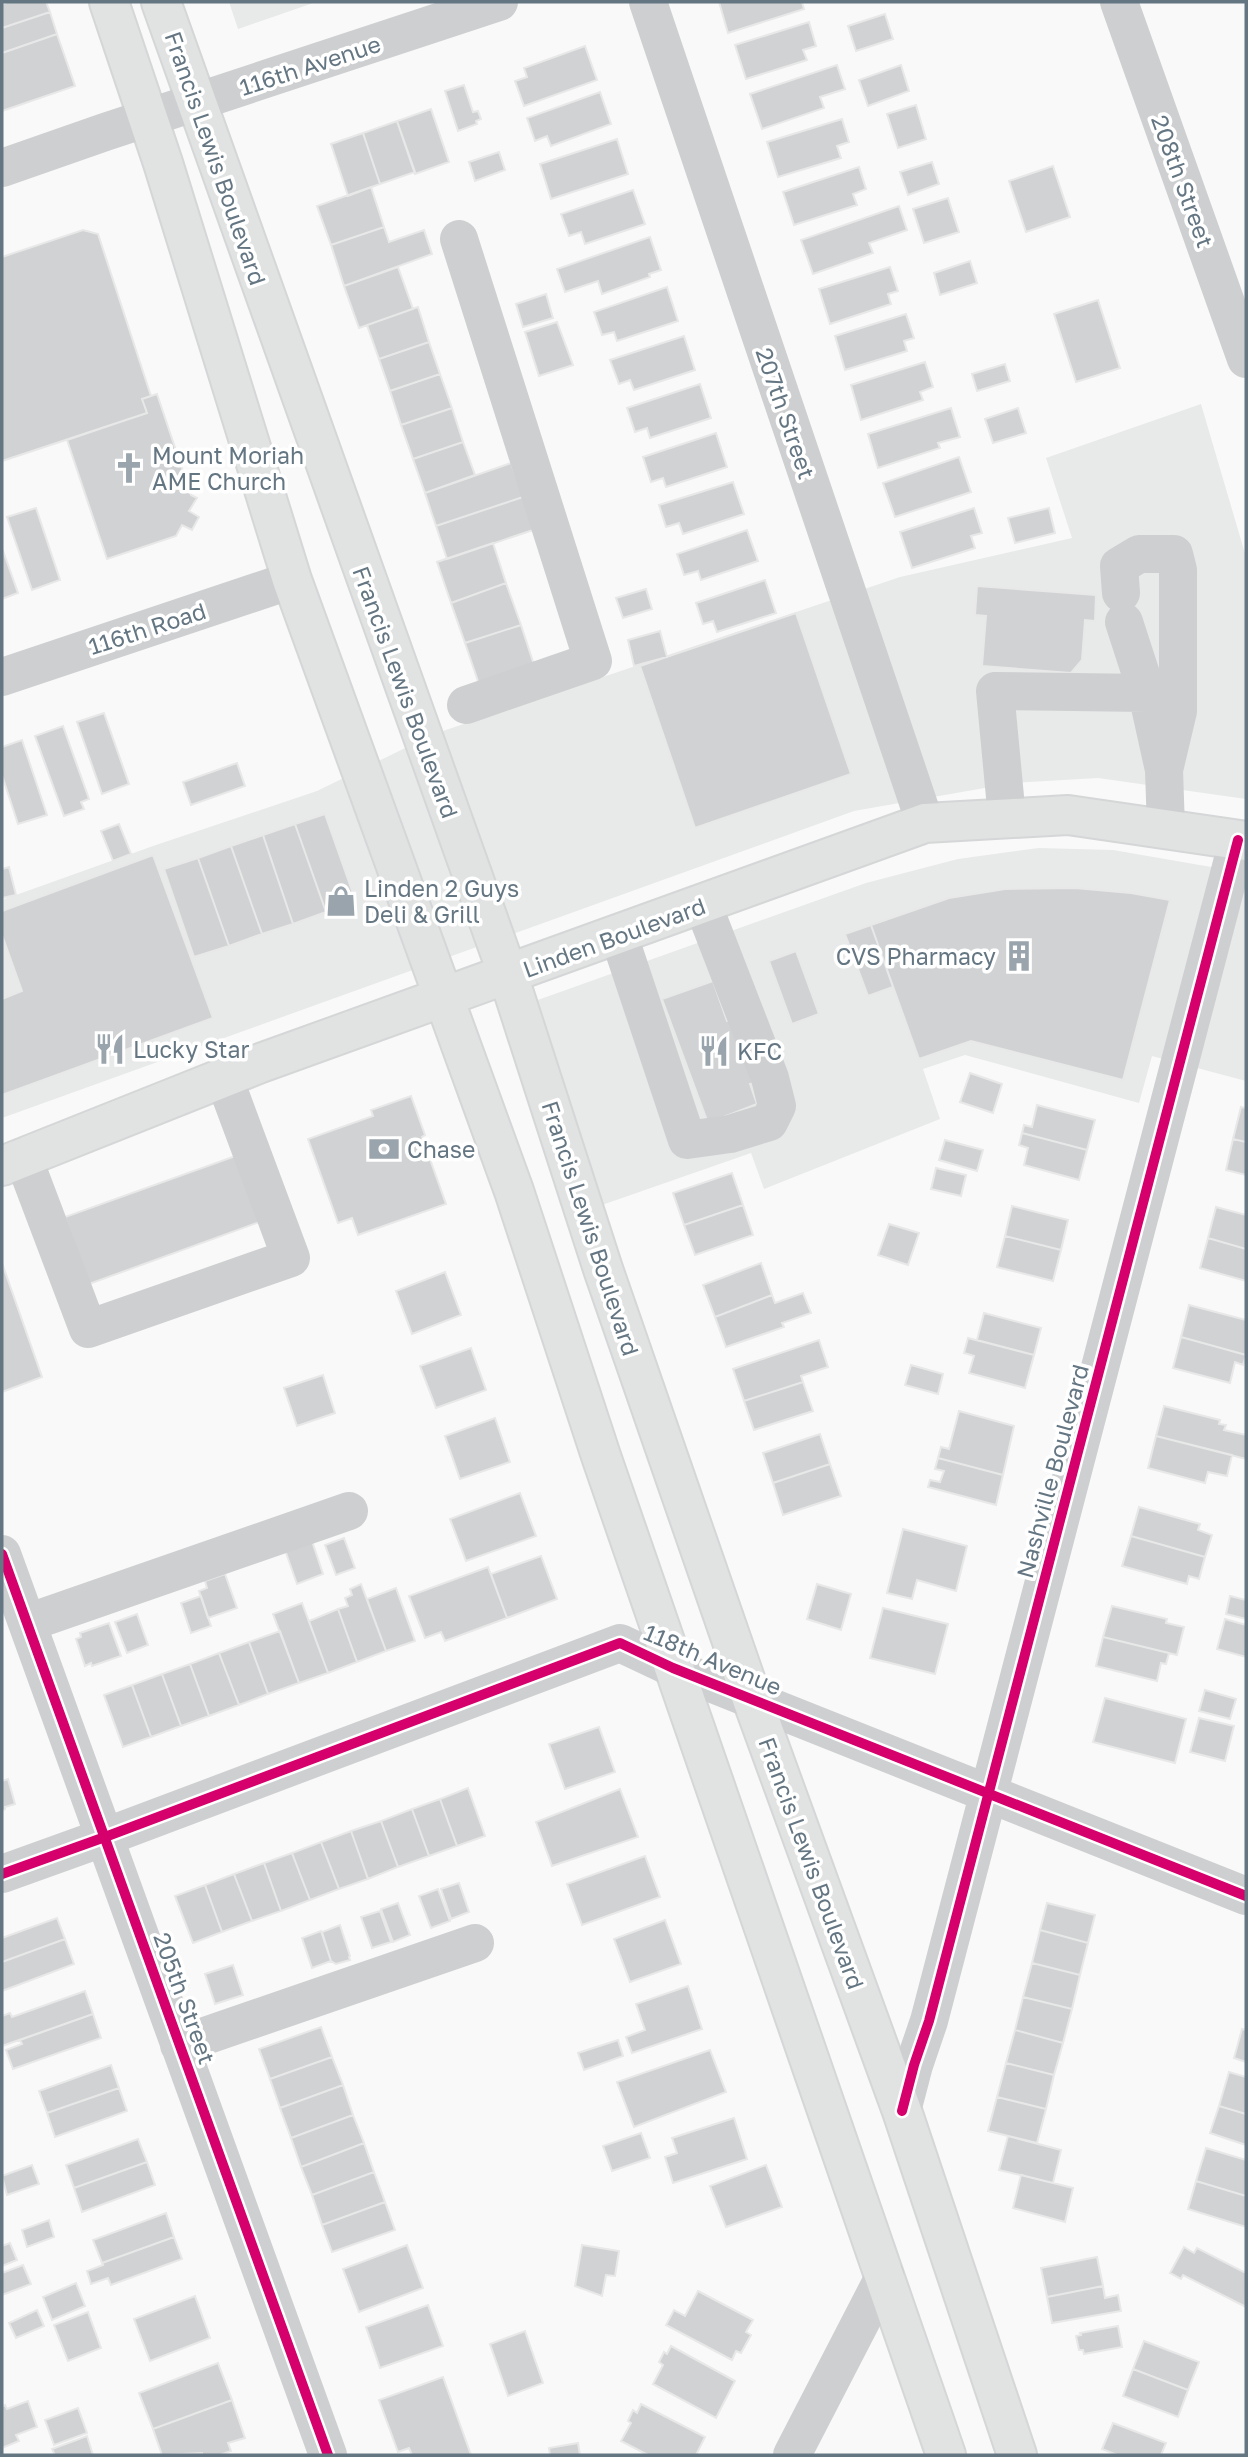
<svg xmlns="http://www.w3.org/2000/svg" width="1248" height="2457" font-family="'Golos Text',sans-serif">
  <rect width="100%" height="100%" fill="#f9f9f9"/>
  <path fill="#e8e9e9" d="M229,2H316L238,29Z
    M1201,404L1246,557V799L1098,778L1013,783L854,811L2,1118V900L153,846L317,791L434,734L900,577L1072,538L1046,458Z
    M1039,848L1113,850L1246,873V1081L1152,1056L1139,1103L965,1055L923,1069L940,1119L764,1189L751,1153L602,1205L535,1001L866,883L958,859Z"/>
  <path fill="#d0d2d3" stroke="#e8e8e8" stroke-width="2" d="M7,2H46L50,12L2,28V4Z
    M719,2H802L804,9L728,33Z
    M50,12L57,34L2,53V28Z
    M885,14L893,39L856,51L848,26Z
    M809,22L816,46L803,50L807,60L746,79L735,45Z
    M57,34L75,86L2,111V53Z
    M585,46L597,80L524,106L515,81L527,77L524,68Z
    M837,65L845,89L820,97L824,108L762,129L750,94Z
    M901,65L909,91L868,106L859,80Z
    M464,85L473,112L478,111L481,119L476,121L477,124L458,131L445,91Z
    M600,92L611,124L551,146L547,136L535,141L527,118Z
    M916,105L926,139L898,148L887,114Z
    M431,109L449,162L415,174L397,121Z
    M842,119L849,142L837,146L841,158L778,177L767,142Z
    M397,121L415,172L380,184L363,133Z
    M363,133L380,184L348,196L331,144Z
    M617,139L628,174L551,199L540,164Z
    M499,152L505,170L475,181L469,162Z
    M932,162L939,184L908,195L900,172Z
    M1053,166L1070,217L1026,232L1009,181Z
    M859,167L866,189L853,194L857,205L794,225L783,192Z
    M371,187L384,227L331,245L317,206Z
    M633,190L645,224L585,244L581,232L569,236L561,214Z
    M948,198L959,232L924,243L913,209Z
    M899,206L907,230L869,243L873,253L813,274L801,240Z
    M384,227L389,242L424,230L432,254L344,286L331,245Z
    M83,230L98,234L151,396L142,399L147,413L2,461V257Z
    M650,237L661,270L649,274L650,277L602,294L598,281L565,292L557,269Z
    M970,261L977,283L940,295L934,273Z
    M398,267L413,309L359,328L344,286Z
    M890,267L898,291L888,294L891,304L830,324L819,289Z
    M667,287L678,321L617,341L614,332L602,335L594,312Z
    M546,294L553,318L523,327L516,304Z
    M1098,300L1120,368L1076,382L1054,314Z
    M418,307L429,342L379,359L367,325Z
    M906,314L914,338L904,341L907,351L845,370L835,336Z
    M557,322L573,365L539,376L525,332Z
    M684,336L695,370L634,390L630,380L619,384L610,360Z
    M429,342L440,374L390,391L379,359Z
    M925,362L933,387L920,392L923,400L861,420L851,385Z
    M1005,364L1010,381L977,391L972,374Z
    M440,374L452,408L401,425L390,391Z
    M700,384L711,418L650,438L647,428L635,432L627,408Z
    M157,394L191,495L197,498L189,511L199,517L192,530L182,525L176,536L107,559L67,440L147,413L142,399Z
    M452,408L463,442L413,459L401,425Z
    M951,408L960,437L938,443L940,448L878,468L868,434Z
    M1018,408L1026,433L993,443L985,419Z
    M716,433L727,467L666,487L663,478L651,482L643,457Z
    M463,442L475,475L425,493L413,459Z
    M959,457L971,492L895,517L883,483Z
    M511,463L523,497L436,526L425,493Z
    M733,482L744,514L683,534L679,523L666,527L659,505Z
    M523,497L533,530L447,559L436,526Z
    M36,508L60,580L32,590L7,517Z
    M974,508L982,533L971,536L975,548L912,568L900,532Z
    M1049,508L1055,533L1015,543L1008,518Z
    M747,530L758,561L701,580L698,571L684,575L677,554Z
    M493,543L506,583L451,603L437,562Z
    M2,548L18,593L2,599Z
    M765,580L776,613L717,632L713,621L703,624L696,603Z
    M506,583L521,625L465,643L451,603Z
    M977,586L1096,595L1095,621L1085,620L1082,660L1071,673L982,666L986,616L975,615Z
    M646,589L652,609L623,618L616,598Z
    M796,613L851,774L695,828L640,666Z
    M521,625L534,665L479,684L465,643Z
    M660,631L667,657L634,666L628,640Z
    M104,713L129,784L102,794L77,722Z
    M63,726L89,799L81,802L84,809L64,816L35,736Z
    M22,740L47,815L18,824L2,775V747Z
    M237,763L245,786L191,805L183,782Z
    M325,814L356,902L326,912L295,824Z
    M119,824L131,854L113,861L101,831Z
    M295,824L326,912L293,924L263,835Z
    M263,835L293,924L262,934L231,846Z
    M231,846L262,934L229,946L198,858Z
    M153,855L213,1018L2,1095V999L22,991L2,935V911Z
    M198,858L229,946L194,957L164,869Z
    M9,867L16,895L2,898V869Z
    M1075,888L1131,893L1170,900L1123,1080L971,1041L919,1059L871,925L949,898L1005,889Z
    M871,925L893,987L868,996L845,934Z
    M796,951L819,1014L792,1024L769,961Z
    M713,981L727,1021L734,1018L757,1082L750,1084L757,1104L708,1123L662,999Z
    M970,1073L1002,1084L993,1113L960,1102Z
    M411,1096L425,1135L422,1137L446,1204L358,1235L352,1218L338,1223L308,1139L373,1116L371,1110Z
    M1037,1105L1095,1120L1087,1150L1022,1133L1024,1125L1032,1127Z
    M1241,1107L1246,1108V1142L1233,1139Z
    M1022,1133L1087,1150L1079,1180L1024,1165L1028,1148L1019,1145Z
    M1233,1139L1246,1142V1175L1226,1170Z
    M945,1140L983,1150L977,1171L939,1160Z
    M241,1154L265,1220L89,1284L65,1217Z
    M936,1168L966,1175L961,1196L931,1189Z
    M732,1173L743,1205L684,1225L673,1193Z
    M743,1205L753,1235L695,1255L684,1225Z
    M1012,1206L1068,1220L1061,1250L1005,1236Z
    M1216,1207L1246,1215V1249L1208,1238Z
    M889,1224L919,1233L908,1265L878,1255Z
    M1005,1236L1061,1250L1053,1281L997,1267Z
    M1208,1238L1246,1249V1281L1200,1268Z
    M2,1263L42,1377L2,1392Z
    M761,1263L772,1295L715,1317L703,1285Z
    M445,1272L461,1315L412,1334L396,1291Z
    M803,1293L811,1313L782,1323L784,1327L726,1347L715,1317L772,1295L775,1303Z
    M1189,1305L1246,1320V1355L1181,1337Z
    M984,1313L1041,1328L1034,1355L977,1340Z
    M1181,1337L1246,1355L1243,1365L1235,1362L1230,1383L1173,1368Z
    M968,1338L1034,1355L1025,1388L969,1373L974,1356L964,1353Z
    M819,1340L828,1367L801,1376L803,1382L744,1401L733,1369Z
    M471,1348L486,1390L436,1408L420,1366Z
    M911,1365L943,1374L938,1394L905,1385Z
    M323,1375L335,1413L297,1426L284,1388Z
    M803,1382L813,1411L754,1430L744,1401Z
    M1164,1406L1220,1420L1219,1424L1226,1425L1224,1430L1246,1435V1459L1156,1436Z
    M959,1411L1014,1426L1003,1475L938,1458L941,1447L949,1449Z
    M495,1418L510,1462L460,1479L445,1436Z
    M820,1434L830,1464L773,1483L763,1453Z
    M1156,1436L1232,1455L1227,1476L1208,1472L1205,1483L1148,1468Z
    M938,1458L1003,1475L996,1505L928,1487L930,1480L940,1482L944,1471L935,1469Z
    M830,1464L841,1496L783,1515L773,1483Z
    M520,1493L536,1536L466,1561L450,1519Z
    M1139,1507L1200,1524L1198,1530L1212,1535L1205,1557L1131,1536Z
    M903,1529L967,1546L956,1591L917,1580L912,1599L887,1593Z
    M1131,1536L1205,1557L1199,1579L1189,1576L1187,1584L1122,1566Z
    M344,1538L355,1568L336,1575L325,1545Z
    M312,1541L323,1574L297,1584L285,1550Z
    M541,1556L557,1599L507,1618L491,1574Z
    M488,1567L507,1618L445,1641L441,1632L425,1638L409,1596Z
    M225,1574L237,1608L208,1618L199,1591L207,1588L205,1581Z
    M361,1584L386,1651L357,1662L338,1609L348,1606L345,1598L352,1595L350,1589Z
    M817,1584L851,1594L841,1630L807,1619Z
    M396,1588L415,1641L386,1651L367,1599Z
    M201,1596L211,1626L191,1633L181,1603Z
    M1230,1596L1246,1600V1619L1226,1614Z
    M302,1603L328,1673L299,1683L273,1614Z
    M1112,1606L1167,1619L1166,1623L1184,1627L1177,1655L1103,1637Z
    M883,1608L948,1624L935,1674L870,1658Z
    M338,1609L357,1662L328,1673L309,1621Z
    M137,1614L148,1645L127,1653L115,1622Z
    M1225,1619L1246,1625V1657L1217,1649Z
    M109,1623L121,1656L92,1666L91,1663L85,1666L76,1639L81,1637L80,1633Z
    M280,1631L299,1683L268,1694L249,1642Z
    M1103,1637L1169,1653L1166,1664L1161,1663L1157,1681L1096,1666Z
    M249,1642L268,1694L239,1705L219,1653Z
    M219,1653L239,1705L209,1716L190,1664Z
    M190,1664L209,1716L181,1726L162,1674Z
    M162,1674L181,1726L151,1737L132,1685Z
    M132,1685L151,1737L123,1747L104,1695Z
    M1205,1690L1236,1699L1230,1719L1199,1711Z
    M1105,1698L1186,1719L1175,1763L1093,1742Z
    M1199,1718L1234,1726L1225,1761L1190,1752Z
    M599,1727L615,1772L565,1789L549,1744Z
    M8,1779L15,1804L5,1807V1809L2,1811V1781Z
    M468,1788L485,1836L457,1846L440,1799Z
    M620,1789L638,1837L552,1866L536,1822Z
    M440,1799L457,1846L429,1856L412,1809Z
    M412,1809L429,1856L398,1867L381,1821Z
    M381,1821L398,1867L368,1879L351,1831Z
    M351,1831L368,1879L339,1889L321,1842Z
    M321,1842L339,1889L310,1900L292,1853Z
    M292,1853L310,1900L281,1911L264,1863Z
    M645,1856L660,1897L582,1925L567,1884Z
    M264,1863L281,1911L252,1921L234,1874Z
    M234,1874L252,1921L222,1932L205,1885Z
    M459,1883L469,1912L451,1919L441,1889Z
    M205,1885L222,1932L193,1943L175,1896Z
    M438,1889L450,1921L431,1928L419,1896Z
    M398,1903L410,1935L393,1942L381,1909Z
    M1047,1903L1095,1915L1088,1943L1040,1930Z
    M380,1911L391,1942L372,1948L361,1917Z
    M57,1918L65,1939L2,1962V1938Z
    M665,1920L681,1964L630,1982L614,1939Z
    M340,1925L350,1956L349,1957L350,1960L336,1964L331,1961L322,1932Z
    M1040,1930L1088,1943L1080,1975L1032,1963Z
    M321,1931L331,1961L312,1968L302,1938Z
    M65,1939L74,1964L2,1991V1962Z
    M1032,1963L1080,1975L1072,2009L1023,1997Z
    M233,1965L243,1995L215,2004L205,1974Z
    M688,1986L702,2029L632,2053L626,2037L645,2030L636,2004Z
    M85,1991L93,2014L2,2046V2016L10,2013L12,2017Z
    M1023,1997L1072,2009L1063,2043L1015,2030Z
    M93,2014L101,2038L13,2069L6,2050L22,2044L20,2040Z
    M321,2027L332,2057L270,2079L259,2049Z
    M1242,2029L1246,2030V2062L1234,2058Z
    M1015,2030L1063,2043L1054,2075L1006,2063Z
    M618,2040L623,2056L584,2070L578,2053Z
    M710,2050L726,2092L634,2127L617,2082Z
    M332,2057L343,2085L280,2108L270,2079Z
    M1006,2063L1054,2075L1046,2109L997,2097Z
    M111,2065L119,2088L47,2113L39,2091Z
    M1229,2072L1246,2077V2114L1219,2106Z
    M343,2085L353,2115L291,2138L280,2108Z
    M119,2088L127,2111L55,2137L47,2113Z
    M997,2097L1046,2109L1037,2143L988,2131Z
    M1219,2106L1246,2114V2145L1210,2133Z
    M353,2115L364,2143L301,2167L291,2138Z
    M734,2118L747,2159L673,2183L665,2157L677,2153L672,2138Z
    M641,2133L650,2158L612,2171L603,2146Z
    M1008,2136L1061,2150L1053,2183L999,2170Z
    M138,2139L147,2162L74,2188L66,2165Z
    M364,2143L374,2172L312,2195L301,2167Z
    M1206,2148L1246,2160V2196L1196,2181Z
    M147,2162L155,2185L82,2212L74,2188Z
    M32,2165L39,2184L7,2195L2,2176Z
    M766,2165L782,2207L726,2227L710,2186Z
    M374,2172L385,2202L322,2225L312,2195Z
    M1021,2175L1073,2188L1065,2222L1013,2208Z
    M1196,2181L1246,2196V2227L1188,2209Z
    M385,2202L395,2230L332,2252L322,2225Z
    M166,2213L174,2237L102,2263L93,2240Z
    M49,2220L54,2237L27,2247L22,2230Z
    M174,2237L182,2259L111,2285L108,2278L91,2284L87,2271L103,2265L102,2263Z
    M10,2243L17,2260L2,2266V2246Z
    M407,2245L423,2288L359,2312L343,2269Z
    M582,2245L619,2251L615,2276L606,2275L602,2296L575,2286Z
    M1184,2247L1194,2253L1197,2248L1246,2273V2307L1183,2275L1181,2279L1170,2273Z
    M1097,2257L1103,2286L1047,2297L1041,2268Z
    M23,2265L31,2284L2,2295V2273Z
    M76,2283L85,2306L52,2320L43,2297Z
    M1103,2286L1105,2298L1118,2295L1121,2311L1052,2323L1047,2297Z
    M698,2291L753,2320L746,2332L751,2335L741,2353L736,2351L732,2360L666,2325L674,2310L685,2316Z
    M195,2296L210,2338L150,2361L134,2319Z
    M428,2305L443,2346L380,2368L366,2327Z
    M37,2310L44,2326L16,2338L9,2323Z
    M88,2312L101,2348L68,2361L54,2325Z
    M1118,2326L1122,2347L1084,2354L1083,2350H1079L1076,2336L1081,2335L1080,2333Z
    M525,2331L543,2383L508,2396L490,2344Z
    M1144,2341L1199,2362L1188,2390L1133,2369Z
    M671,2346L735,2381L716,2418L653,2384L663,2365L659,2362L664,2352L667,2354Z
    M218,2363L232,2400L153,2429L139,2393Z
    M1133,2369L1188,2390L1178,2417L1123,2396Z
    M443,2377L471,2455H412L409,2448L398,2452L379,2400Z
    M232,2400L245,2438L228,2443L231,2451L220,2455H202V2453L162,2455L153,2429Z
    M28,2401L37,2427L16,2435L19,2441L2,2448V2406L5,2405L7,2409Z
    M641,2404L705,2437L696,2455H648L621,2441L631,2423L628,2421L633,2410L637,2413Z
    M78,2408L87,2433L54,2445L45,2420Z
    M1113,2423L1166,2443L1161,2455H1117L1102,2449Z
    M87,2436L93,2455H55L52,2449Z
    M578,2443L580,2455H550L549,2448Z"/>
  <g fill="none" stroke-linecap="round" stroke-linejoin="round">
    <defs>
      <path id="major" d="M109,2L163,163L292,580L514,1191L601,1456L946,2455
        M161,2L508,975L603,1269L752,1699L902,2111L1017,2455
        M2,1166L258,1064L925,823L1068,815L1246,841"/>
    </defs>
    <use href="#major" stroke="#d5d6d7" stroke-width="42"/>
    <path stroke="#cecfd0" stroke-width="38" d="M648,2L925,823
      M1119,2L1246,359
      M2,168L105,132L499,2
      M459,239L593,661L466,705
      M1121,593L1119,566L1139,554H1174L1178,570V711L1164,770
      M1124,622L1147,693L1164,770L1166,829
      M2,677L292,580
      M1007,818L995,691L1147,693
      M619,936L687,1140L730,1134L769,1122L777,1106L770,1078L703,905
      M23,1157L88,1329L291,1258L224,1078
      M2,1554L328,2455
      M27,1623L349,1511
      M2,1874L105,1837L620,1643L673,1668L1246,1896
      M179,2045L475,1943
      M902,2111L914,2065L929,2021L1238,840
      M792,2455L885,2275"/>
    <use href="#major" stroke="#e1e2e2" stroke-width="38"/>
    <defs>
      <path id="cycleway" d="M2,1554L328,2455
        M2,1874L105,1837L620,1643L673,1668L1246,1896
        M902,2111L914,2065L929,2021L1238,840"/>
    </defs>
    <use href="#cycleway" stroke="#fff" stroke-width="15"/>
    <use href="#cycleway" stroke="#d6006c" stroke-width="10"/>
  </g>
  <defs>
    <symbol id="church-bare" viewBox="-9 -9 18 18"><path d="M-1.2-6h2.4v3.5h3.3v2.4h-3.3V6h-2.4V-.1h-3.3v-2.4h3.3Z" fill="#99a4ac" stroke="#fff" stroke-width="2.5" paint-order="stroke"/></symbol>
    <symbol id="shop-bare" viewBox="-9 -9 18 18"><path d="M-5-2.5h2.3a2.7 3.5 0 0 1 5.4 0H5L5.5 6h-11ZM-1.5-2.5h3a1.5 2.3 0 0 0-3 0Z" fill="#99a4ac" stroke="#fff" stroke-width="2.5" paint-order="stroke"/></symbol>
    <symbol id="building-bare" viewBox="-9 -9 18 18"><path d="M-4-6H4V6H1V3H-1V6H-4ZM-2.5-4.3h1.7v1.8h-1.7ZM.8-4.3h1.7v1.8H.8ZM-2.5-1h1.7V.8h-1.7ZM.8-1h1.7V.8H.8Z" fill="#99a4ac" stroke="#fff" stroke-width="2.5" paint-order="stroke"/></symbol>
    <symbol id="restaurant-bare" viewBox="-9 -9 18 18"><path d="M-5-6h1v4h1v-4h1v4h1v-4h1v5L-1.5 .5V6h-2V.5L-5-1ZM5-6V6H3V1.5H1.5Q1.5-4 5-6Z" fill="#99a4ac" stroke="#fff" stroke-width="2.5" paint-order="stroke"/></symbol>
    <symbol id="bank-bare" viewBox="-9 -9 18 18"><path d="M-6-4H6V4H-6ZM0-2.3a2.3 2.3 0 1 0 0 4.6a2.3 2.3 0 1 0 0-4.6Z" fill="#99a4ac" stroke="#fff" stroke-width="2.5" paint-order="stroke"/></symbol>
  </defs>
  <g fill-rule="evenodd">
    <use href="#church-bare" x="107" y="446" width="44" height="44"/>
    <use href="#shop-bare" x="319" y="879" width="44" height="44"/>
    <use href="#building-bare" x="997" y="934" width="44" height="44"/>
    <use href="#restaurant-bare" x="88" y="1027" width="44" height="44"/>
    <use href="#restaurant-bare" x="692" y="1029" width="44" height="44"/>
    <use href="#bank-bare" x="362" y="1127" width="44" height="44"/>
  </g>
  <g text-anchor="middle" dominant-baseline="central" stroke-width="7" stroke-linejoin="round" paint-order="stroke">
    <g font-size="23" fill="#657683" stroke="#fff">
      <text transform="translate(310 65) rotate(-18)">116th Avenue</text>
      <text transform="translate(216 158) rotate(71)">Francis Lewis Boulevard</text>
      <text transform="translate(1183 181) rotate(70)">208th Street</text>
      <text transform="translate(786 413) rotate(71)">207th Street</text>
      <text transform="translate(147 628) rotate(-18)">116th Road</text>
      <text transform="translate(406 692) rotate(70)">Francis Lewis Boulevard</text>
      <text transform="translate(614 937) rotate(-20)">Linden Boulevard</text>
      <text transform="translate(591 1228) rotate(72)">Francis Lewis Boulevard</text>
      <text transform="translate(1052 1471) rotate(-75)">Nashville Boulevard</text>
      <text transform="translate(713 1659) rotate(23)">118th Avenue</text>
      <text transform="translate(812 1863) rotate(70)">Francis Lewis Boulevard</text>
      <text transform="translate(185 1998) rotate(70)">205th Street</text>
    </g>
    <g font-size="23" fill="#657683" stroke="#fff" text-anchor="start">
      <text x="152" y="455">Mount Moriah<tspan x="152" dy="26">AME Church</tspan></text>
      <text x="364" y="888">Linden 2 Guys<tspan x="364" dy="26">Deli &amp; Grill</tspan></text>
      <text x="996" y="956" text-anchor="end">CVS Pharmacy</text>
      <text x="133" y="1049">Lucky Star</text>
      <text x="737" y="1051">KFC</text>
      <text x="407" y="1149">Chase</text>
    </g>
  </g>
  <rect width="1248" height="2457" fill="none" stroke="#657683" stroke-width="7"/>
</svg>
